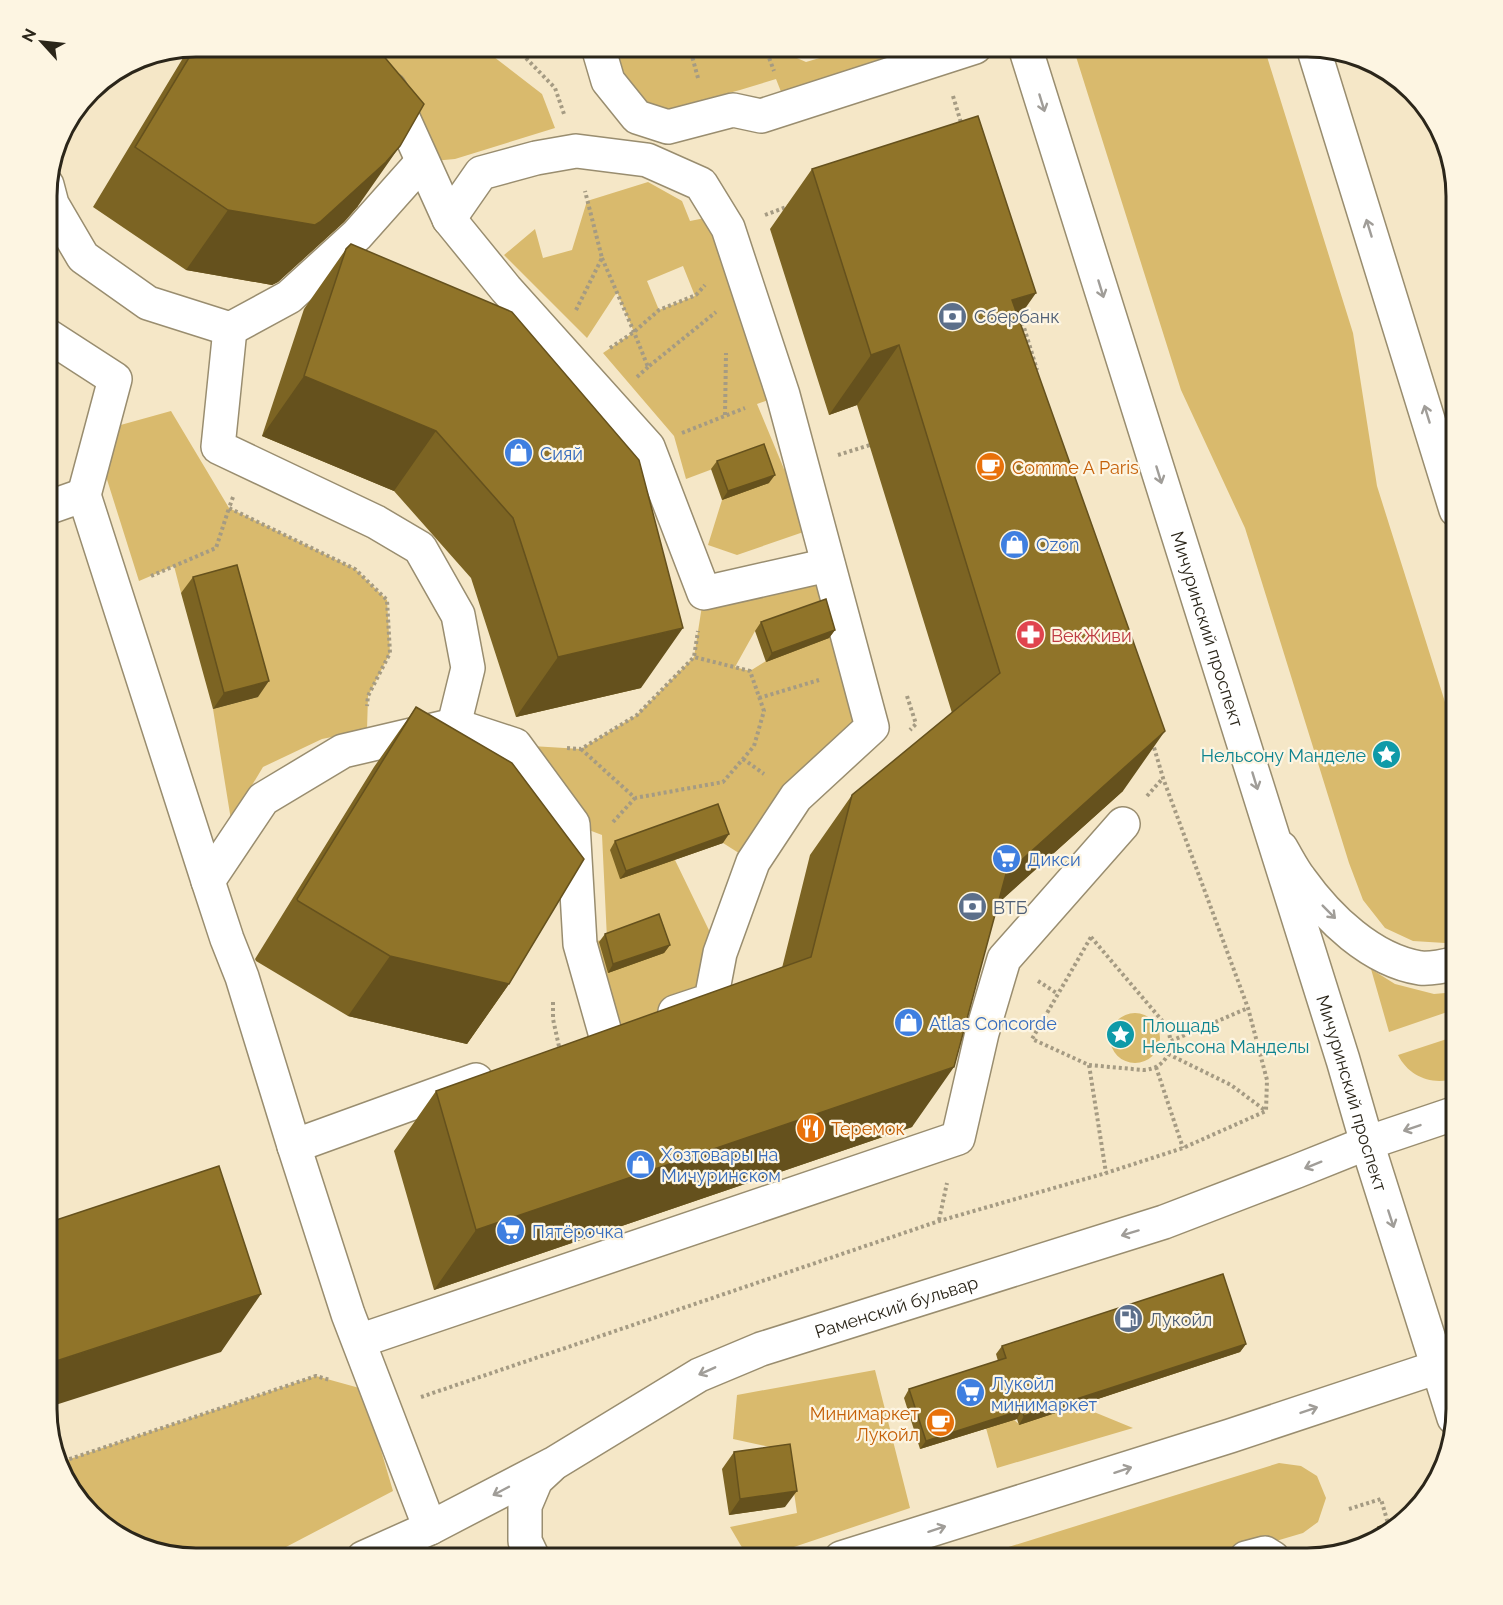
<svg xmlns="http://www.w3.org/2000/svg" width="1503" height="1605" font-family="Raleway,sans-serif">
  <rect width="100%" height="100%" fill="#f5e7c7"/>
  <path fill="#d9ba6d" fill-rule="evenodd" d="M365,47H481L542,94L555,128L455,159L422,162Z
    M616,47H772L806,62L857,47H937L787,107L776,79L740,90L637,117Z
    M1073,47H1264L1353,333L1377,486L1456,737V937L1445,943L1413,941L1385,928L1363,900L1349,863L1245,528L1181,390Z
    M648,182L682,201L690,221L720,215L783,395L757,404L784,469L802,464L818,527L737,555L708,545L722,500L758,452L686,479L674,436L603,353L634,332L617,292L587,338L504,255L535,229L543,258L572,250L587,201ZM683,266L695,296L659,310L647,281Z
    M171,411L229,508L355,569L387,600L390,653L368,696L367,730L322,739L263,767L231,820L213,709L258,697L226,581L181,593L174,566L139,581L98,451L117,426Z
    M813,568L863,735L753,862L723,843L712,812L665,829L675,860L720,953L711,1000L606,1036L580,944L607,939L602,835L573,824L515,745L581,749L637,715L694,657L704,593ZM755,631L813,644L766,661L750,671L735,667Z
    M1371,969L1395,984L1434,994L1456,992V1009L1389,1032Z
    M1110 1038a25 25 0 1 1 50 0a25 25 0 1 1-50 0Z
    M1456,1036V1078C1433,1086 1409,1077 1398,1055Z
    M875,1370L910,1508L785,1550L747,1556L730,1527L797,1513L788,1451L733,1439L737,1395Z
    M316,1376L363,1389L393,1491L265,1558H196L130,1543L78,1500L58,1463Z
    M1077,1405L1133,1428L997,1468L986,1428L1013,1419L1019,1424Z
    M1279,1463L1301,1466L1317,1476L1326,1498L1318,1522L1303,1533L1218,1558H973Z"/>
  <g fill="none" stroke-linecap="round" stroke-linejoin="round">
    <defs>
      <g id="minor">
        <path d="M598,47L608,81L637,117L668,127L733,110L761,116L975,47"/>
        <path d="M390,89L449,219L506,289L648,447L704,593L828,565"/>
        <path d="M47,185L52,204L83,257L148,303L230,329L289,297L357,235L422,162"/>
        <path d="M449,219L481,173L536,158L576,151L647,160L701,184L728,228L783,395L872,727L796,797L753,862L720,953L711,1000L675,1012"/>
        <path d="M230,329L218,447L376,522L420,548L458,615L468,668L454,725"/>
        <path d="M47,335L115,379L84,495"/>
        <path d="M47,508L84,495L208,881L227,939L242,977L294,1146L348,1314L430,1528"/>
        <path d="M1281,848C1287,858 1293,870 1300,879C1328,918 1371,960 1420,968C1430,969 1447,966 1456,963"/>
        <path d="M208,881L263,799L343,751L454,725L515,745L573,824L580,944L606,1036"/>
        <path d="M294,1146L476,1080"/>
        <path d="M359,1341L958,1138L982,1033L1004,959L1123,824"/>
        <path id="s1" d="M363,1558L430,1528L553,1464L699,1375L761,1349L1164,1222L1297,1171L1367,1143L1456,1113"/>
        <path d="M533,1558L525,1541V1506L536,1480L550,1467"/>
        <path d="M841,1558L1230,1436L1456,1361"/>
        <path d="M1246,1558L1265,1553L1273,1558"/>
      </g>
      <g id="major">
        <path id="s2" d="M1025,47L1343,1060L1367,1143L1454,1418"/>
        <path d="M1313,47L1456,510"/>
      </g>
    </defs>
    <use href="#minor" stroke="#998d6f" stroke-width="36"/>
    <use href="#major" stroke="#998d6f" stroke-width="36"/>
    <path stroke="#a59b83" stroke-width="4" stroke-dasharray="3 3" stroke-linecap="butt" d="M512,47L521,53L555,88L564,114
      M674,47L692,56
      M765,47L774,71
      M698,78L692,56L726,47
      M953,96L962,126
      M765,215L789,206
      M602,258L634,332L648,367L716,312
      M576,310L602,258L585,191
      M1019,311L1037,370
      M610,348L634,332L659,310L696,295L705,285
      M637,377L648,367
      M47,396L50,390L48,384
      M725,415L726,353
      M682,433L745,408
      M838,455L870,445
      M233,497L229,508L355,569L387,600L390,653L368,696L367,706
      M151,576L216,548L229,508
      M907,696L916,724L910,730
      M759,698L819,680
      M567,748L581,749L637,715L694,657L698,631
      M581,749L635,798L723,782L743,759L754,746L764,711L750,671L694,657
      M743,759L764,774
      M1147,796L1163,778
      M613,822L635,798
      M1091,937L1165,1024C1177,1044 1168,1069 1143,1070L1089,1065L1032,1039Z
      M1038,981L1058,994
      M553,1002V1019L560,1051
      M1171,1041L1248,1008
      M1168,1054L1231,1085L1266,1111
      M1089,1065L1106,1173
      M1156,1067L1183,1148
      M939,1220L947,1183
      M421,1397L939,1221L1106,1173L1183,1148L1266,1111L1267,1080L1248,1008L1163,778L1153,744
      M58,1463L316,1376L330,1380
      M1349,1509L1381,1499L1389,1527"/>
    <use href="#minor" stroke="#fff" stroke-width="33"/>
    <use href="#major" stroke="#fff" stroke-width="33"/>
  </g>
  <path fill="#7c6423" d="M196,46L358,206L344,222L278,282L272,285L186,270L93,207L189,48Z
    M812,169L1018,317L1123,791L998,903L912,1127L434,1290L394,1151L436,1091L782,968L810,855L852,795L952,713L857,405L829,415L770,229Z
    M346,249L641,688L516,717L471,578L394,491L262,436L304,309Z
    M717,461L769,483L722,500L711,469Z
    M193,577L258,697L213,709L181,593Z
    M761,622L835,630L829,638L766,662L755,631Z
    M416,707L509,984L467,1044L348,1016L256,961L255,959L374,767Z
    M615,841L723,843L620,879L610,850Z
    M605,934L670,945L664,953L608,973L599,942Z
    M1246,1344L1240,1352L1019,1425L1017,1419L920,1449L904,1398L909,1389L998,1361L996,1354L1002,1346Z
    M734,1452L785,1507L729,1515L722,1469Z
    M1378,1527H1398L1374,1541L1372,1535Z"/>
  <path fill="#65511d" d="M400,146L358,206L344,222L278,282L272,285L186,270L228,210Z
    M1036,293L994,353L1012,300Z
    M899,345L857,405L829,415L871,355Z
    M304,376L436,431L394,491L262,436Z
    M775,475L769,483L722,500L728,491Z
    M683,628L641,688L516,717L558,657Z
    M835,630L829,638L766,662L772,653Z
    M269,681L258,697L213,709L224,693Z
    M1165,731L1123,791L964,934L1006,874Z
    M729,834L723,843L620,879L626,871Z
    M670,945L664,953L608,973L613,964Z
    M390,956L509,984L467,1044L348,1016Z
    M954,1067L912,1127L434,1290L476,1230Z
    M261,1294L221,1352L46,1408L47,1364Z
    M1246,1344L1240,1352L1019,1425L1024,1416Z
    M1022,1410L1017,1419L920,1449L926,1441Z
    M797,1491L785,1507L729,1515L740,1499Z"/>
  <path fill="#907429" stroke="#65511d" stroke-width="1.5" d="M196,46L376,47L424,104L400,146L386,162L320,222L315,225L228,210L135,147Z
    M978,116L1036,293L1012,300L1165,731L1006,874L954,1067L476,1230L436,1091L811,957L852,795L1000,673L899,345L871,355L812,169Z
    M351,244L512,312L639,460L683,628L558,657L513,518L436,431L304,376L346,249Z
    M764,444L775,475L728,491L717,461Z
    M237,565L269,681L224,693L193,577Z
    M826,599L835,630L772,653L761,622Z
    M416,707L512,763L584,859L509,984L390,956L298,901L297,899Z
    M718,804L729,834L626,871L615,841Z
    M659,914L670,945L613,964L605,934Z
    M219,1166L261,1294L47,1364V1223Z
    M1223,1274L1246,1344L1024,1416L1022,1410L926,1441L909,1389L1006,1358L1002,1346Z
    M790,1444L797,1491L740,1499L734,1452Z
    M1406,1518L1398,1527L1381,1537L1378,1527Z"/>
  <defs><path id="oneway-shaft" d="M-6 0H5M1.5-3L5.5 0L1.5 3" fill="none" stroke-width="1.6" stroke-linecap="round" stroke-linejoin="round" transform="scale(1.5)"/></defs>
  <g stroke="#a09d98">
    <use href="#oneway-shaft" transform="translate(1042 103) rotate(73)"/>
    <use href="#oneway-shaft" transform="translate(1369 228) rotate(-107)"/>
    <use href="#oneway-shaft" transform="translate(1101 289) rotate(73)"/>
    <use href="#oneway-shaft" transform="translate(1427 414) rotate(-107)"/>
    <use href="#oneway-shaft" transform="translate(1159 475) rotate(73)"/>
    <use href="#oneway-shaft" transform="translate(1255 781) rotate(73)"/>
    <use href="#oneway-shaft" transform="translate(1329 912) rotate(45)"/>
    <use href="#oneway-shaft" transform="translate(1412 1128) rotate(161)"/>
    <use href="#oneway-shaft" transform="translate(1313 1165) rotate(158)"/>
    <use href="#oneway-shaft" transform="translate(1391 1219) rotate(72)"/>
    <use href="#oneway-shaft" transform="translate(1130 1233) rotate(163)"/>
    <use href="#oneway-shaft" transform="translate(707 1371) rotate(156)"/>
    <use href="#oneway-shaft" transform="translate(1309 1410) rotate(-19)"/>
    <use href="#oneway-shaft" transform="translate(1123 1470) rotate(-18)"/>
    <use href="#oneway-shaft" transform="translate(501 1491) rotate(152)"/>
    <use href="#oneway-shaft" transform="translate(937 1529) rotate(-18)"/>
  </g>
  <defs>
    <symbol id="bank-disc" viewBox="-11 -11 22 22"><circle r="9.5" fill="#5c6f8a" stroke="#fdf5e2"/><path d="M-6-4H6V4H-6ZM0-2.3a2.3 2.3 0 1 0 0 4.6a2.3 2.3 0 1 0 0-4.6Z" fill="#fff"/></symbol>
    <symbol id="shop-disc" viewBox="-11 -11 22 22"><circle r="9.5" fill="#3f7fe0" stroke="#fdf5e2"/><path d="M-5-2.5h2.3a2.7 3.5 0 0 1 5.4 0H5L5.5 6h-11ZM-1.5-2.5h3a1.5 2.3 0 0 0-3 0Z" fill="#fff"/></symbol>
    <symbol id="cafe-disc" viewBox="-11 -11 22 22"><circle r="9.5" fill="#e8710a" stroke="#fdf5e2"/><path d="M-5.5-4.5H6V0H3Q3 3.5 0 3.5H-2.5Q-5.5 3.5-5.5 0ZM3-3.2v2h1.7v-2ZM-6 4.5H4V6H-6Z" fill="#fff"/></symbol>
    <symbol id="pharmacy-disc" viewBox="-11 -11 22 22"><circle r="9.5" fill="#e0444e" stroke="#fdf5e2"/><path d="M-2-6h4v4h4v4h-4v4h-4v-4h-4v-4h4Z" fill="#fff"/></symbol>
    <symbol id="sight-disc" viewBox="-11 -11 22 22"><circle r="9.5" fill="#0f9aa8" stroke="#fdf5e2"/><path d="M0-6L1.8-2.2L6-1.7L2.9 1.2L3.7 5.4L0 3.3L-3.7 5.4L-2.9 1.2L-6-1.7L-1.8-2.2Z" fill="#fff"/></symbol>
    <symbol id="supermarket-disc" viewBox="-11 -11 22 22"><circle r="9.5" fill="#3f7fe0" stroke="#fdf5e2"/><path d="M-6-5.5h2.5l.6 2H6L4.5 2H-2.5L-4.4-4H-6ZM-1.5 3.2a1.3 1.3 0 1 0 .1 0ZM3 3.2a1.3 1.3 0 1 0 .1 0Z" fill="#fff"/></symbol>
    <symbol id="restaurant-disc" viewBox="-11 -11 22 22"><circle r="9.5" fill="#e8710a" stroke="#fdf5e2"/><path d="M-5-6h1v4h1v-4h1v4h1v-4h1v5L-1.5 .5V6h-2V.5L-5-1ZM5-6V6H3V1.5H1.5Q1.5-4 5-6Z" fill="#fff"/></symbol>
    <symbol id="fuel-disc" viewBox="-11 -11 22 22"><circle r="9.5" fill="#5c6f8a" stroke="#fdf5e2"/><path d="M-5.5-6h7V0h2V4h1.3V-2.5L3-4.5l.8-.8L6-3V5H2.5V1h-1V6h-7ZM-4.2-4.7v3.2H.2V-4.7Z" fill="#fff"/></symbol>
  </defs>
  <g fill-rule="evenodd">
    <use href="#bank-disc" x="936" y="300" width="33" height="33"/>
    <use href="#shop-disc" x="502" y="436" width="33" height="33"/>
    <use href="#cafe-disc" x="974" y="450" width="33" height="33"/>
    <use href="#shop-disc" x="998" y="528" width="33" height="33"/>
    <use href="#pharmacy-disc" x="1014" y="618" width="33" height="33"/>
    <use href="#sight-disc" x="1370" y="738" width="33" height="33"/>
    <use href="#supermarket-disc" x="990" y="842" width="33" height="33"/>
    <use href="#bank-disc" x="956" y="890" width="33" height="33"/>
    <use href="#shop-disc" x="892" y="1006" width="33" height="33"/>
    <use href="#sight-disc" x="1104" y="1018" width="33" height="33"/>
    <use href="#restaurant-disc" x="794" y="1112" width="33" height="33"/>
    <use href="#shop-disc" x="624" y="1148" width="33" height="33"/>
    <use href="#supermarket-disc" x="494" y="1214" width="33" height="33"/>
    <use href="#fuel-disc" x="1112" y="1302" width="33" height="33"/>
    <use href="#supermarket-disc" x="954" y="1376" width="33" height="33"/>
    <use href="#cafe-disc" x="924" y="1406" width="33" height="33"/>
  </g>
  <g text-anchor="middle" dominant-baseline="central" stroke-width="4.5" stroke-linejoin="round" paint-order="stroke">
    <g font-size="18" fill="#4e5e75" stroke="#fdf5e2" text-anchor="start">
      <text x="974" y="316">Сбербанк</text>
      <text x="993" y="907">ВТБ</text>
      <text x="1149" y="1319">Лукойл</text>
    </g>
    <g font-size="18" fill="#366cbe" stroke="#fdf5e2" text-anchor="start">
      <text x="540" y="453">Сияй</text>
      <text x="1036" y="544">Ozon</text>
      <text x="1027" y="859">Дикси</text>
      <text x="929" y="1023">Atlas Concorde</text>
      <text x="661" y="1154">Хозтовары на<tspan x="661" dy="21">Мичуринском</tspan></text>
      <text x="532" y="1231">Пятёрочка</text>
      <text x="991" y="1383">Лукойл<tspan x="991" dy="21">минимаркет</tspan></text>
    </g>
    <g font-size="18" fill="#c56008" stroke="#fdf5e2" text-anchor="start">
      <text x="1012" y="467">Comme A Paris</text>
      <text x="831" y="1128">Теремок</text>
      <text x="919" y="1413" text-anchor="end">Минимаркет<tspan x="919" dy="21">Лукойл</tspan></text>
    </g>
    <g font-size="18" fill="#2b261a" stroke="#fdf5e2">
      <text stroke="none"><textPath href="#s2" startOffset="610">Мичуринский проспект</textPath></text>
      <text stroke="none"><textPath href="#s2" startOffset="1096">Мичуринский проспект</textPath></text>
      <text stroke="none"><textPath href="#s1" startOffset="592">Раменский бульвар</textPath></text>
    </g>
    <g font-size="18" fill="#be3a42" stroke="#fdf5e2" text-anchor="start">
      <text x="1051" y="635">ВекЖиви</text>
    </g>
    <g font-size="18" fill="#0d838f" stroke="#fdf5e2" text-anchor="end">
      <text x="1366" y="755">Нельсону Манделе</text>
      <text x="1142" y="1025" text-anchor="start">Площадь<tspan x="1142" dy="21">Нельсона Манделы</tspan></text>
    </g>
  </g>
  <path d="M0 0H1503V1605H0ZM196 57H1307A139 139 0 0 1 1446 196V1409A139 139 0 0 1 1307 1548H196A139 139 0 0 1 57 1409V196A139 139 0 0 1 196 57Z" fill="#fdf5e2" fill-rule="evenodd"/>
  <path fill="none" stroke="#2b261a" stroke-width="3" d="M196 57H1307A139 139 0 0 1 1446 196V1409A139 139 0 0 1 1307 1548H196A139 139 0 0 1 57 1409V196A139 139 0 0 1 196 57Z"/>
  <g transform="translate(42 42) rotate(297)" stroke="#fdf5e2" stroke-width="4.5" paint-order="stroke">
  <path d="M0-4.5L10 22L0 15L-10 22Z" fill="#2b261a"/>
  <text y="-9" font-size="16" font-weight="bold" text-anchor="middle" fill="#2b261a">N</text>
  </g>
</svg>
